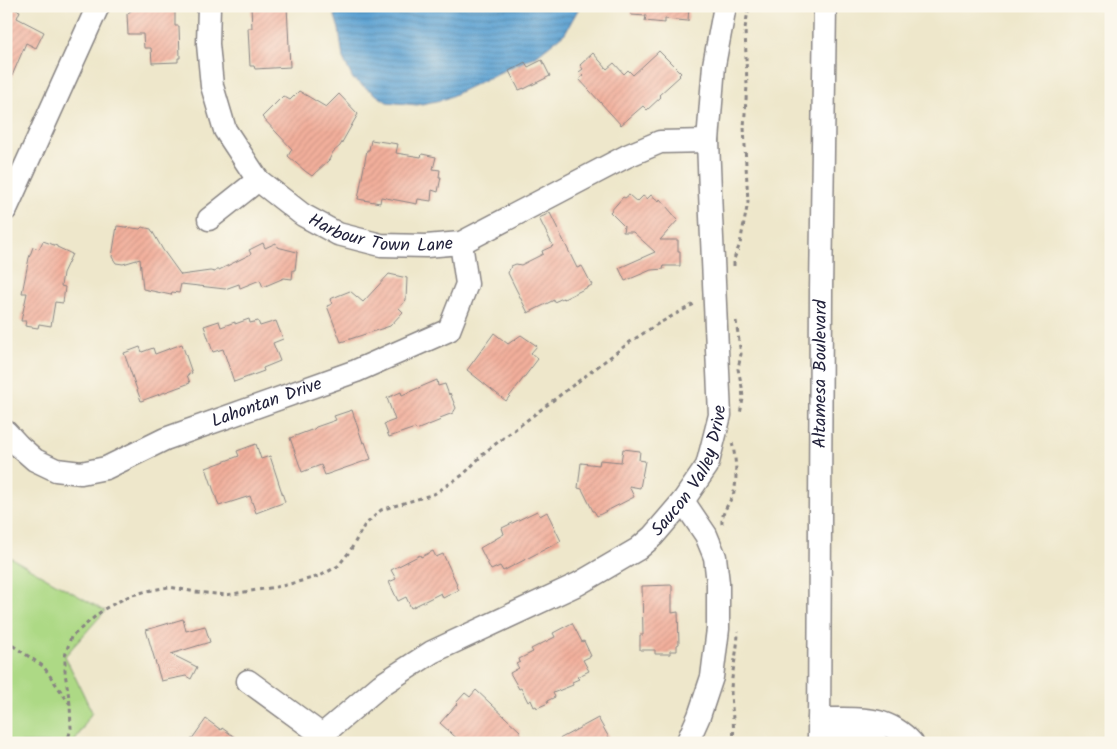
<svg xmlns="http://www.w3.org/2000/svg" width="1117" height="749" font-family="Kalam,sans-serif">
  <defs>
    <pattern id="water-rules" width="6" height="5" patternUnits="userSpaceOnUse" patternTransform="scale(1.25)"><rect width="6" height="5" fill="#5da2d2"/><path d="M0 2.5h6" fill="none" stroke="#4c84ac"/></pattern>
    <pattern id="building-hatch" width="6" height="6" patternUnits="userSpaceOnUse" patternTransform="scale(1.25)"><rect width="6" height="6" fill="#f2af9b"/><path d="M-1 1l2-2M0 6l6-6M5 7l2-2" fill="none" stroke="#cf9686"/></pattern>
  </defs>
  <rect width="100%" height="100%" fill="#fbf7ec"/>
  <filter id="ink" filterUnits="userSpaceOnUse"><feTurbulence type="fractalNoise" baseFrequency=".02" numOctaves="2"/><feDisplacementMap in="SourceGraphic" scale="10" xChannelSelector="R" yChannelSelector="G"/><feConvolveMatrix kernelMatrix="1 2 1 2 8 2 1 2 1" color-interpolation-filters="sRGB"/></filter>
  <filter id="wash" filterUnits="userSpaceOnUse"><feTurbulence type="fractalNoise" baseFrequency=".0096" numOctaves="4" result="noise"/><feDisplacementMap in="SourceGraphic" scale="20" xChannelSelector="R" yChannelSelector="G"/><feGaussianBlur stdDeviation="1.12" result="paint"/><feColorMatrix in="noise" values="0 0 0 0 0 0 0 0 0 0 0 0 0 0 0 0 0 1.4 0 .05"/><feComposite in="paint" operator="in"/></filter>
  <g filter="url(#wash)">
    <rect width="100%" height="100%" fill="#eee7cb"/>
    <path fill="#add985" stroke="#687e60" d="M6,555L105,611L65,656L92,712L74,743H6Z"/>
    <path fill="url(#water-rules)" stroke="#406286" d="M332,6H580L565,33L536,56L513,66L445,99L417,105L387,102L353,79L343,58L339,29Z"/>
    <g id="blocks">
      <path fill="url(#building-hatch)" d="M6,6L20,11L17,18L44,32L36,48L26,43L6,90Z
        M136,6H175V26H179L180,58H178V62L152,63L151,48H144L143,34H128L127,14Z
        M251,6H287L290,67L255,69L254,66H250L248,28H252Z
        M632,6H689L688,21L665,19V23L645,21L646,16L631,15Z
        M659,51L681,73L679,75L680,76L659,95L661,97L647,110L643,106L621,125L579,79L583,76L579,72L583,69L580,65L593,53L607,69L614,63L624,74L628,70L633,75Z
        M542,60L550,76L524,89V88L519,90L509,71L525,62L528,67Z
        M299,91L326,107L339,94L358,114L340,146L333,152L329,160L312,176L305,171L288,156L292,149L262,117L283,96L290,100Z
        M371,140L398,144L396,153L421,157L422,154L436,157L433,169L440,170L439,177H441L438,192L432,190L431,201L418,199L417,204L381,197L380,203L358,199L367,150H369Z
        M629,195L637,202L643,196L647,199L651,195L659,201L660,199L678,220L660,240H678V251H680V266H663L664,269L651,270L625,281L619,268L655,252L633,232H623L624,226L610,212L623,197L625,198Z
        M550,213L577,268L582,266L592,285L564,299L563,298L554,302V300L528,313L508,273L511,266L516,264L521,265L543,254L542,251L553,246L539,218Z
        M117,226L140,229L142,227L151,229L163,250L181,275L210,271L215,272L216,270H219L251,254L249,250L263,243L265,248L276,243L277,247L297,252L295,270H293L292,279L284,278L263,287L260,280L240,288L239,284L225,289L181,284L179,293L172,292L171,295L143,289L140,259L123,264L116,263L112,257Z
        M43,241L57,246V247L72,254L63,273L61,286L65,287L63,303L55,302L51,326L39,324L38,328L25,326L26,321H21L27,293H22L29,258L33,247L39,249Z
        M389,274L407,278L406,300L399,308L403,312L390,326L341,342L327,306L332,304L330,299L350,291L363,302Z
        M249,319L250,323L258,321L260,326L276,321L283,339L273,343L280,361L263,368L264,371L234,382L223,349L213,352L204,326L219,321L221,327L235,322V324Z
        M494,333L508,344L521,335L537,346L531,353L538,359L506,401L467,370Z
        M182,344L192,373L187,375L190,383L141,401L124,353L140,347L142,352L153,348L155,354Z
        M437,380L438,386L445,384L449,395L450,393L456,408L453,413L440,418L441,420L416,430L415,428L389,437L384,424L395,420L387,398L401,392L402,395Z
        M352,410L363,443L365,442L371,459L325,475L321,465L302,472L290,438L314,429L316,427L336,420L334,416Z
        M256,444L261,459L270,456L285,502L256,513L250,496L219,506L206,468L239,456L237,451Z
        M623,449L640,451L639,460L645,461L640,488L629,486L634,497L597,516L594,511H593L582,489L578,488L581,463L599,465L600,460L621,462Z
        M537,511L540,516L547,512L561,541L503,571L500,566L491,570L480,548L504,534L502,528Z
        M433,551L436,557L443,554L457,584L456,585L459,590L443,598L441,593L411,608L406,597L398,601L389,582L396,579L391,570L420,555L421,557Z
        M672,585V613L678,612L679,644L677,645V651H670V654H655V650H640V635H643L642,586Z
        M183,619L186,631L205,626L210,642L171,654L197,667L191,679L186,676L161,681L146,630Z
        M572,623L582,642L584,641L591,656L583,660L589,671L577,677L579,679L572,682L573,685L553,693L555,697L547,701L548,703L537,708L536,706L534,707L531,700L528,702L521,688L519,689L510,673L519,668L516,664L520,662L519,659L533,652L531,649L555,637L553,633Z
        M476,690L520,731L521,743H462L440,723L457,704L456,703L465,693L470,697Z
        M598,718L612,743H552Z
        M206,719L221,730L222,728L243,743H189Z"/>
    </g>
  </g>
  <g filter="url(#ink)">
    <use href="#blocks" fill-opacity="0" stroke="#888483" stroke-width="1"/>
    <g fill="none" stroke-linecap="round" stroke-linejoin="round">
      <defs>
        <g id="minor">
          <path id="s1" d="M209,6L208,44L212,86L225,130L258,180L303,215L338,234L381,245L426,246L461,243L627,156L660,142L708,141"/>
          <path d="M6,209L98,6"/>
          <path d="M209,219L258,180"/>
          <path id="s2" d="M6,432L19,446L35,460L56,470L81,473L106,468L165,439L356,371L449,330L467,284L461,243"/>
          <path d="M683,501L706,535L715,557L718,583V629L712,677L699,716L687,743"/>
          <path d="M248,681L322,735"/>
          <path d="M819,719C855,720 885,713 912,743"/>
          <path d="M819,739H863L877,743"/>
          <path id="s3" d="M319,743L322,735L381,685L432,652L578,584L638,549L653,536L683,501L707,466L720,415L711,216L708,141L714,65L725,6"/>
          <path id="s4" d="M819,743L821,292L825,6"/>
        </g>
      </defs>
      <use href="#minor" stroke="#888483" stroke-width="25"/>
      <path stroke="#888483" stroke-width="3" stroke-dasharray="4 4" stroke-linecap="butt" d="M734,266V259L740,244L748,202L744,127L747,86L745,28L749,6
        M736,321L741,354L738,369L742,387L743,399L740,414
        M722,524C721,513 729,504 733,495C738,482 736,457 732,443
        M6,641L43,666L70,704L71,728L67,743
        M70,704L65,673V656L71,637L104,609L129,596L147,591L169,587L196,592L226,595L282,586L320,576L338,566L350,551L364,526L381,510L434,494L464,474L485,452L630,342L656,325L696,303
        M733,743C735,724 731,707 731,689C732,670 738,650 738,631"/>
      <use href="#minor" stroke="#fff" stroke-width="22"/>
    </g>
  </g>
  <g text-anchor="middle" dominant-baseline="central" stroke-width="4.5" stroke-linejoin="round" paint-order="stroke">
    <g font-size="18" fill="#22223b" stroke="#fbf7ec">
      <text stroke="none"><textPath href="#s1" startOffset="325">Harbour Town Lane</textPath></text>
      <text stroke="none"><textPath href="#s4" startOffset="369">Altamesa Boulevard</textPath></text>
      <text stroke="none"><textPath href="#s2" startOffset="288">Lahontan Drive</textPath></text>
      <text stroke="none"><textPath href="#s3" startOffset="474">Saucon Valley Drive</textPath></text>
    </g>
  </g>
  <rect width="1117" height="749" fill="none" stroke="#fbf7ec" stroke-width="25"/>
</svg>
